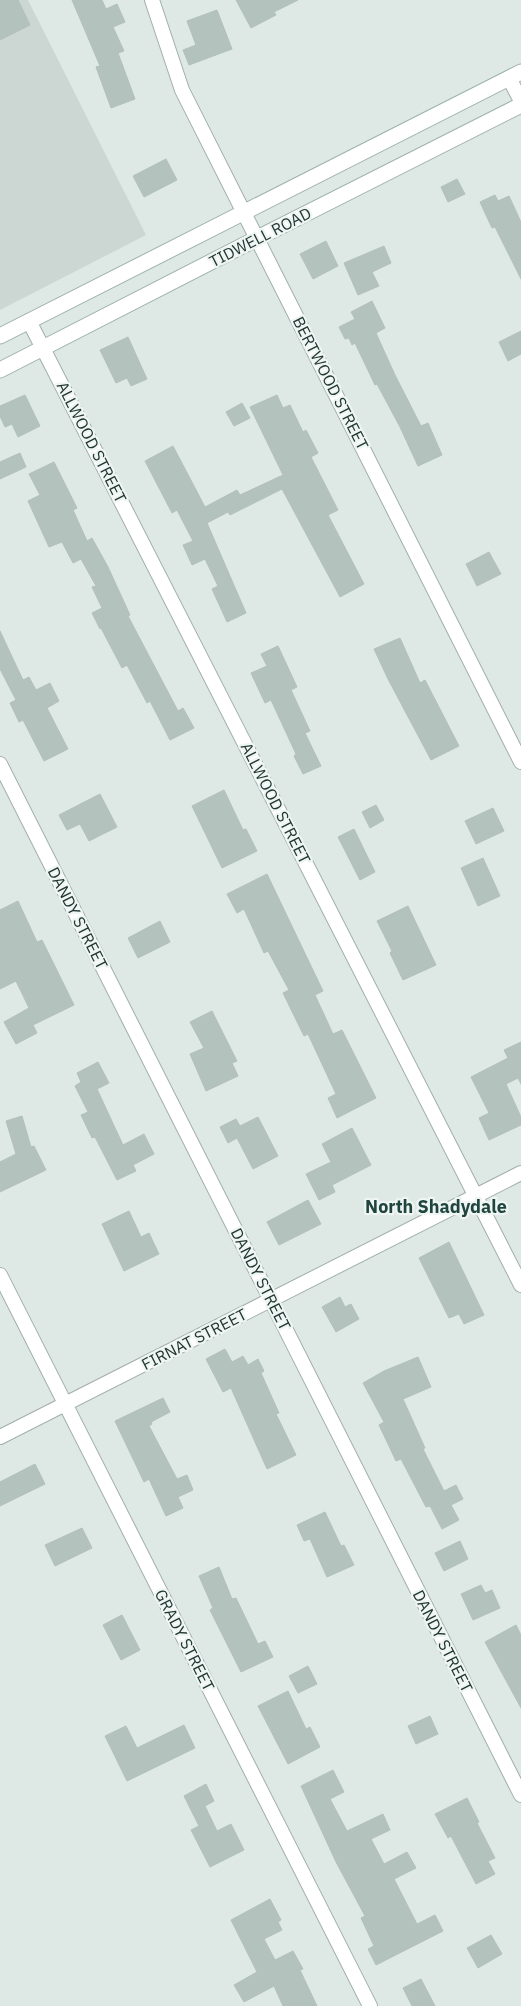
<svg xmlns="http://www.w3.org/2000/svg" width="521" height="2006" font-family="'IBM Plex Sans',sans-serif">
  <rect width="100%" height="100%" fill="#dee8e4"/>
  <path fill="#ccd7d3" d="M0,0H28L146,235L0,310Z"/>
  <path fill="#b4c2bd" stroke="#b1c1bb" d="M0,0H18L30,25L0,40Z
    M72,0H102L106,9L117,4L125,22L113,27L124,51L118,53L135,99L111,108L96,67L100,66Z
    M236,0H298L274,12L276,15L251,28Z
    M217,10L232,49L189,65L183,50L196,45L187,21Z
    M166,159L177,180L144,197L133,176Z
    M457,179L465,194L448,202L441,187Z
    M495,195L498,201L509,196L521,222V279L495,227L492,228L480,202Z
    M326,241L338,266L313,279L300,254Z
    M384,246L391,263L372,272L379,286L358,295L344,263Z
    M372,301L385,328L376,333L395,375L421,426L428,423L442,455L418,466L400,427L377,384L375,385L355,343L352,345L349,338L345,339L339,327L355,319L351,312Z
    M521,331V354L508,361L499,342Z
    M128,337L147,379L131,386L127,378L116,383L100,350Z
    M25,395L40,426L18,437L12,424L5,427L0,416V406Z
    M277,395L283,408L290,405L303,432L306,430L318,453L311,457L338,510L328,515L364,584L340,597L282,489L230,515L228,512L207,523L246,613L227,622L212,589L218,586L205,559L192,565L183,545L193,541L177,510L172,513L145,461L173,446L205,507L237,490L240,495L283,475L250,407Z
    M242,403L250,418L234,426L226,412Z
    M20,453L26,467L0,479V462Z
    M54,462L77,508L73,510L87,541L92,538L108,567L130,615L128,616L178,711L183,708L194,728L170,740L150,701L147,703L127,665L122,668L101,628L100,629L92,613L102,608L92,587L96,586L81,559L73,563L62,542L49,547L28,501L40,495L29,474Z
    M489,552L501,574L477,586L466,564Z
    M0,631L23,680L29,677L36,690L50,683L59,701L47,708L68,749L44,761L23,720L19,722L10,703L16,700L0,669Z
    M400,638L420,683L425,680L459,746L431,760L388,679L374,649Z
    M278,646L297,687L291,690L310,731L305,733L321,766L303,774L294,756L296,754L271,700L265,703L251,673L267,666L261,654Z
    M224,790L243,830L246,829L257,851L222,868L192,806Z
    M100,794L117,827L89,841L80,824L67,830L59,815Z
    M376,805L384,820L370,828L362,812Z
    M493,808L504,831L476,844L465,821Z
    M354,829L375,872L360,880L338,837Z
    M483,858L500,896L478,906L461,868Z
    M267,874L323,991L315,995L333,1034L342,1030L376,1098L337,1118L328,1098L336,1094L308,1034L304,1036L283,993L289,990L268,951L264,953L244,909L237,913L227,894Z
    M18,901L37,942L42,940L74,1005L33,1025L37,1033L16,1044L4,1022L29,1008L16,981L0,989V910Z
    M408,906L436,965L403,980L390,953L392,951L377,921Z
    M160,921L170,942L138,958L128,938Z
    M212,1011L237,1061L232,1063L238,1076L206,1091L190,1054L204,1048L190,1022Z
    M521,1042V1084L518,1078L506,1084L521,1117V1125L489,1140L479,1118L489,1113L471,1077L508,1058L504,1050Z
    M98,1062L109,1083L97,1089L123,1145L144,1134L154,1154L133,1165L136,1171L117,1180L95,1137L92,1138L81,1115L88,1112L75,1086L81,1082L77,1073Z
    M22,1116L31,1147L34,1146L46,1170L0,1192V1162L16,1154L6,1121Z
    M258,1117L278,1156L253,1169L237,1138L228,1143L220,1127L236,1119L240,1126Z
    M352,1128L371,1165L332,1185L335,1192L319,1200L306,1174L331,1162L322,1144Z
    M308,1200L321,1224L279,1245L267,1222Z
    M129,1211L141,1237L149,1233L159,1254L124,1271L102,1224Z
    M449,1242L484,1315L464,1324L459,1314L449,1318L419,1258Z
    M340,1297L345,1307L351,1304L359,1319L336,1332L322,1307Z
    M225,1349L232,1362L243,1356L248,1365L258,1359L264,1371L261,1373L279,1413L276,1414L296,1455L267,1469L231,1388L223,1392L206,1359Z
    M418,1357L431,1387L403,1399L425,1448L423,1449L444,1491L456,1485L463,1499L451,1505L459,1520L442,1529L430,1506L426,1507L401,1459L396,1461L379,1425L384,1422L363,1383L384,1371Z
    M163,1398L170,1412L151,1422L152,1424L149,1426L177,1479L187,1475L193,1490L178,1497L183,1508L166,1516L149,1479L144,1482L115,1421Z
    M35,1464L45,1484L0,1506V1482Z
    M325,1512L341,1546L344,1545L354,1565L327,1577L310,1539L304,1541L297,1525Z
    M82,1528L92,1548L55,1566L45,1545Z
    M460,1541L468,1559L444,1571L435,1553Z
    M219,1567L232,1599L236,1598L258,1644L265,1641L273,1657L241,1672L210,1610L213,1608L199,1576Z
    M481,1585L485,1593L492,1590L500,1608L473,1620L461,1594Z
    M122,1615L140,1650L121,1660L103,1625Z
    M516,1625L521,1635V1708L485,1642Z
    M308,1666L317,1684L298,1693L289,1676Z
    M288,1691L306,1729L310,1727L320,1747L288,1764L258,1706Z
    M430,1716L438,1734L416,1744L408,1726Z
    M184,1725L195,1748L127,1781L105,1736L126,1726L137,1748Z
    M333,1770L344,1792L330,1799L347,1831L383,1814L390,1830L371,1839L384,1864L407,1852L416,1868L394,1879L417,1924L435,1915L443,1931L376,1965L368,1949L374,1946L361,1918L365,1916L336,1862L301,1786Z
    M206,1784L214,1801L205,1806L217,1831L231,1824L244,1850L210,1867L191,1830L199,1826L184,1796Z
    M467,1798L479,1822L477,1823L495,1858L488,1861L495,1874L476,1884L451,1836L448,1838L435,1814Z
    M270,1899L281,1920L278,1922L282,1930L264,1939L275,1960L293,1951L303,1969L300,1970L317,2006H283L274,1986L244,2002L234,1985L257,1972L231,1920Z
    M491,1935L502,1954L478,1968L467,1948Z
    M421,1979L435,2006H412L403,1988Z"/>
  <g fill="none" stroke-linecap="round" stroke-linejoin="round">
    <defs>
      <path id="street" d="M152,0L182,90L521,762
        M509,78L521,101
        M29,321L521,1285
        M0,764L521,1795
        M0,1275L370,2006
        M0,1437L521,1173"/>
      <path id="secondary" d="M0,336L521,72
        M0,370C173,281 347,192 521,105"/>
    </defs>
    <use href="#street" stroke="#a2afab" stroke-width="16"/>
    <use href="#secondary" stroke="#9eb2ad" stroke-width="17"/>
    <use href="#street" stroke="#fff" stroke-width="14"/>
    <use href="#secondary" stroke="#fff" stroke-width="15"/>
  </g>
  <g text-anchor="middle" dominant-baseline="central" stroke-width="4.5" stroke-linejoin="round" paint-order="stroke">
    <g font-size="16" fill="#213632" stroke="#eef5f2">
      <text transform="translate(260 237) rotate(-27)">TIDWELL ROAD</text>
      <text transform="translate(331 383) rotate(63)">BERTWOOD STREET</text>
      <text transform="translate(92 442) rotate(63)">ALLWOOD STREET</text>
      <text transform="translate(276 803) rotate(63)">ALLWOOD STREET</text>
      <text transform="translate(78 918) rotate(63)">DANDY STREET</text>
      <text transform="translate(261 1279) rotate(63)">DANDY STREET</text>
      <text transform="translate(194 1339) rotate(-27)">FIRNAT STREET</text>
      <text transform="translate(185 1640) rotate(63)">GRADY STREET</text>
      <text transform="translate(443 1641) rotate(63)">DANDY STREET</text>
    </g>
    <g font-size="18" font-weight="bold" fill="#20453f" stroke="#eef5f2">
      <text x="436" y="1206">North Shadydale</text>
    </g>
  </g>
</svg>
